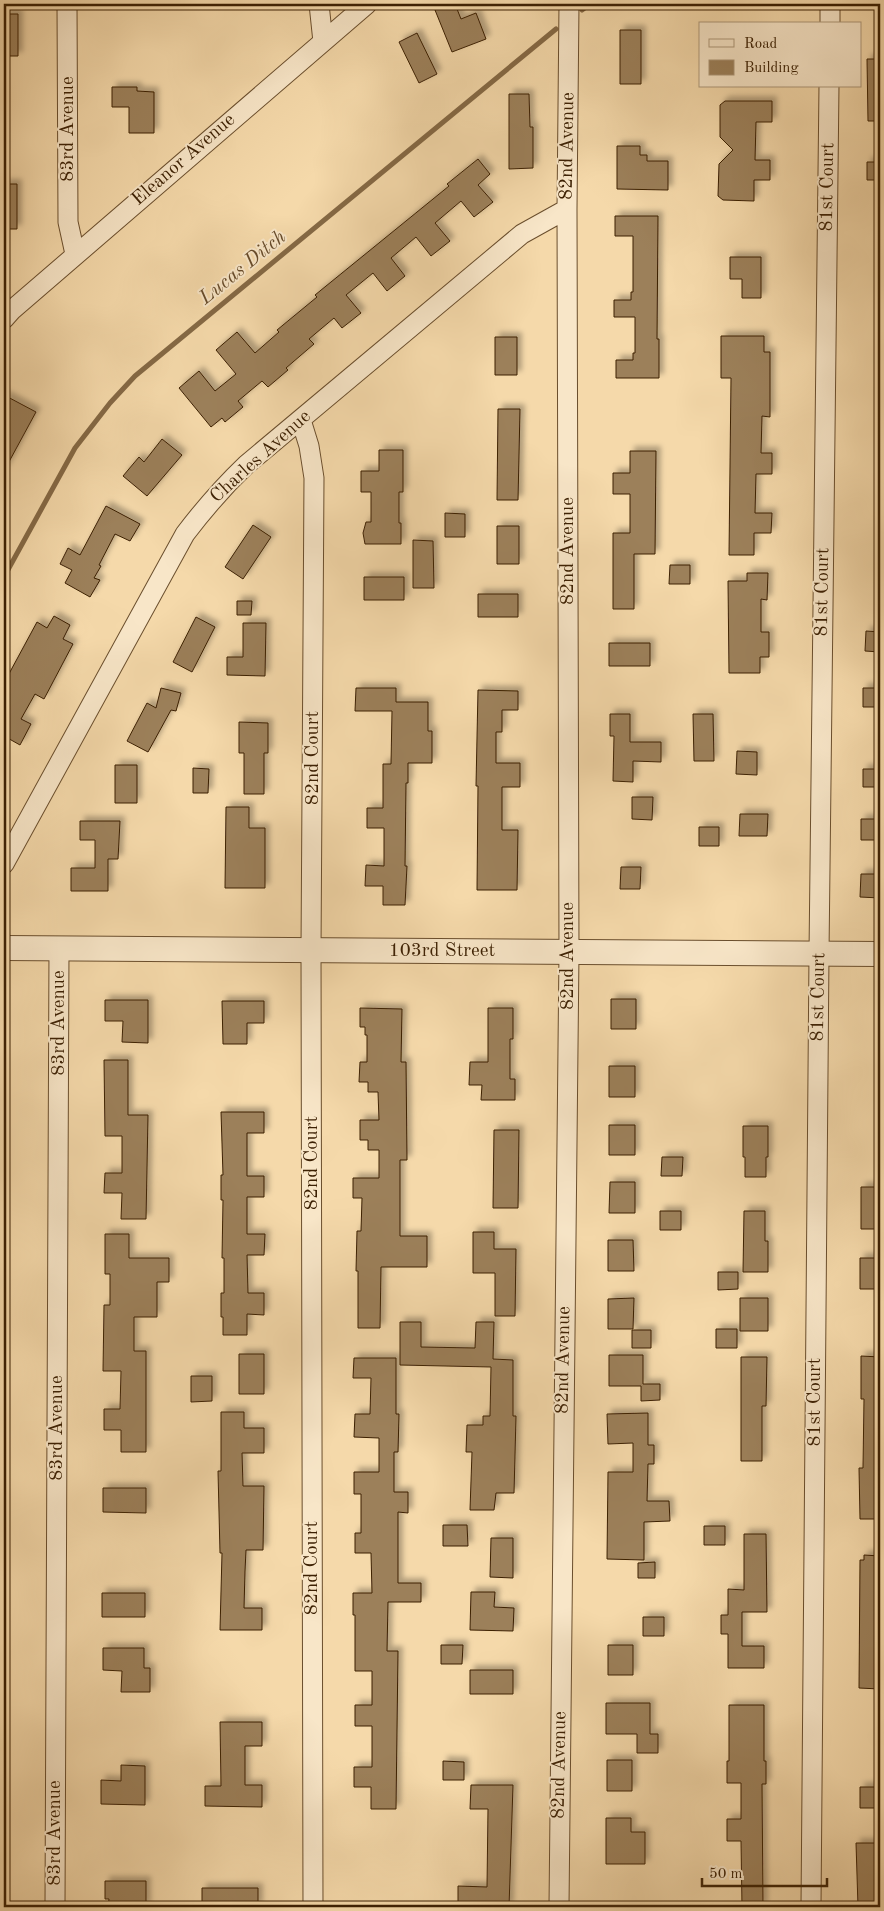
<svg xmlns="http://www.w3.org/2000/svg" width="884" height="1911" font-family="'Old Standard TT',serif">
  <defs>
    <filter id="shadow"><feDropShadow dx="4.5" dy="-4.5" stdDeviation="2.5" flood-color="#0004"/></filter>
  </defs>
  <rect width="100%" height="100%" fill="#f5d9aa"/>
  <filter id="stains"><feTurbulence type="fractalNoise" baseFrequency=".004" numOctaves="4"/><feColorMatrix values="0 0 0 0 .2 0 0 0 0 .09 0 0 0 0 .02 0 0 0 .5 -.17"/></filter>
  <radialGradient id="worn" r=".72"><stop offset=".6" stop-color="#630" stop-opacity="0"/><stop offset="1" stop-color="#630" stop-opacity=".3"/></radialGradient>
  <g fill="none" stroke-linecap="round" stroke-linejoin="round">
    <path stroke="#856945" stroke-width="5" d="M582,10L590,4
      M4,577L75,448L110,403L135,376L556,29"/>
  </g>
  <path fill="#9c805a" stroke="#3c2003" filter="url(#shadow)" d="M451,4H455L461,19L476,13L486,39L452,52L435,10Z
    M4,14H18V56H4Z
    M620,30H641V84H620Z
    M417,33L437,74L419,83L399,42Z
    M867,59H880V121H868Z
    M112,87H137V91L154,92V133H129V107H112Z
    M509,94H529L530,127H533V168L509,169Z
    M725,101H772V122H756L755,160H770V180H754V201L723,200L718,196L719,164L733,150L720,137V105Z
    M617,146H640V155H647V161H668V190L617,189Z
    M478,159L490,174L478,185L493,202L474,217L461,201L435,223L450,241L431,256L416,237L391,258L405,276L387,291L373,273L346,295L361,313L342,328L334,318L309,339L314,344L286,368L288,370L268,387L262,381L238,401L243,407L225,422L222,418L211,427L179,388L199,371L215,391L236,374L216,350L237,332L255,353L279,332L277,330L317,297L315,295L449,186L447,184Z
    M867,162H880V180H867Z
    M4,184H17V229H4Z
    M615,216H658L657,339H659V378H616V360H633V353H635V317H614V300H631V292H633V236H615Z
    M730,257H761V298H742V279H730Z
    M721,336H764V352H770V417L762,416L761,453H772V474H756L755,513H772L771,533H754V555H729L731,378H721Z
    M495,337H517V375H495Z
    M4,395L36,412L4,471Z
    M498,409H520L518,500H497Z
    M162,439L182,455L147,496L123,476L139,457L144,462Z
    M379,450H403V492H399V523H401V544H365L363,533L366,522H371V492H361V471H379Z
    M630,451H656L655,554H634V609H613V533H630V494H613V473H630Z
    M106,506L140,524L130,541L115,534L99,565L101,566L94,578L100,580L90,597L65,583L72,570L60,564L68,548L80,555Z
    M445,513L465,514V537H445Z
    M253,525L271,537L243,579L225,567Z
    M497,526H519V564H497Z
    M413,540L433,541L434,588H413Z
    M670,565H690V584H669Z
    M747,573H768L767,600L761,599V632H769V657H760V673H729L728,581H747Z
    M364,577H404V600H364Z
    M478,594H518V617H478Z
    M237,601H252L251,615H237Z
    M54,616L70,625L63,639L73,644L44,699L35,694L21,719L31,724L20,745L4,736V683L37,622L47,628Z
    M196,617L215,627L192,672L173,662Z
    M243,623H266L265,676L227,675V657H243Z
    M866,631L880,632V652L865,651Z
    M609,643H650V666H609Z
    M161,688L181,693L176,711L171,710L148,752L127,741L147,703L156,708Z
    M356,688H396V702H428V731H432V763H408V783H406L405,866H407L405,905H383V886H365L366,865L384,866V828H367V808H383V764H391L392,711H355Z
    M863,688H880V707H863Z
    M478,690L518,691V710H502V732H496V763H520V787H502V830H518L517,890H477L478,786H476Z
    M610,714H630V742H661V762L633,761V782L613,781L614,736H610Z
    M693,714H713L714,761H694Z
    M239,722L268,723V753H264V794H244V753H239Z
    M737,751L757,752V775L736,774Z
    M115,765H137V803H115Z
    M193,768L209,769L208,793H193Z
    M863,769H880V787H863Z
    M632,797H653L652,820L632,819Z
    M226,807H249V828H265V888H225Z
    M740,814H768L767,836H739Z
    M861,819H880V840H861Z
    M80,821H120L118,859H108V891H71V868H95V840H80Z
    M699,827H719V846H699Z
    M621,867H641L640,889H620Z
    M861,874H880V898L860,897Z
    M611,999H636V1029H611Z
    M105,1000H148V1043L122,1042L123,1021H105Z
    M222,1001H264V1023H247V1044H223Z
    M360,1008L402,1009L401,1062H406L407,1160H400V1236H427V1267H381L380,1328H358V1271H356L357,1231H361L362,1198H353V1178H379V1150H368V1140H360V1120H379L378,1092H368V1082H359L360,1062H367V1035H365V1027H360Z
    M488,1008H513V1039H510V1079H515V1100H481L482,1085H469L470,1062H488Z
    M104,1060H128V1115H148L146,1219H121L122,1193H104L105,1173H122V1136H105Z
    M609,1066H635V1097H609Z
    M221,1112H264V1133H247V1176H264V1197H247V1234H265L264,1255H247L248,1293H264V1315L247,1314V1335H223V1317H221V1293H224V1258H222L223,1200H221V1175H223Z
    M609,1125H635V1155H609Z
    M743,1126H768V1157H766V1177H745V1157H743Z
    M494,1130H519L518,1208H493Z
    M662,1157H683L682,1176H661Z
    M610,1182H635V1213H609Z
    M861,1187H880V1229H861Z
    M660,1211H681V1230H660Z
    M744,1211H765V1241H768V1272H743Z
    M473,1232H494V1249H516L515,1316H495V1273H473Z
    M105,1234H129V1258H169V1282H157V1317H134V1351H146V1452H121V1430H104V1409H120L121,1371H103L104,1305H110V1274H105Z
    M608,1240H633L634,1271H608Z
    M860,1258H880V1289H860Z
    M718,1272H738V1289L718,1290Z
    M634,1298L633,1329H608V1299Z
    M740,1298H768V1331H740Z
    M400,1322H421V1347L475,1348L476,1322H494L493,1359L513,1360V1416H516L514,1493H496L494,1510H470L472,1452H466L467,1425H483V1416H490L491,1367L400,1365Z
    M716,1329H737V1348H716Z
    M632,1330H651V1348H632Z
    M239,1354H264V1394H239Z
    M609,1355H643V1384H660V1400L641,1401V1386H609Z
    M861,1356L880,1357V1519H860L859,1468H863L864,1399H861Z
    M741,1357H767L766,1406H762V1461H741Z
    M354,1358H396V1414H399L398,1452H394V1492H408V1513L398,1512V1583H421V1602H388L387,1651H398L396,1809H371V1787H354V1767H372V1726H355V1705H372V1671H355V1615H353V1593H372L371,1553H355V1533H361V1494H354V1472H379V1438L354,1437L355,1414H370L371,1378H353Z
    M191,1376H212V1401L191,1402Z
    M221,1412H244V1428H264V1453H242L243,1486H264L263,1550H246L245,1571L244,1608H262V1630H220L222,1553H220L218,1471H221Z
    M648,1413V1445H654V1464H648L647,1501H669L670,1521L644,1522V1560L607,1559L608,1472H633V1443L608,1444L607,1414Z
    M103,1488H146V1513L103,1512Z
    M443,1525H467L468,1546H443Z
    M704,1526H725V1545H704Z
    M744,1534H766L767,1612H742V1646H764V1668H728V1634H721V1615H728V1589L744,1590Z
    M491,1538H513V1578L490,1577Z
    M864,1555L880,1556V1689L859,1688L860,1560H864Z
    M655,1562V1578H638V1563Z
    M471,1592H495L494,1607L514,1608L513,1631L470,1630Z
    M102,1593H145V1617H102Z
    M643,1617H664V1636H643Z
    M441,1645H463L462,1664H441Z
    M608,1645H633V1675H608Z
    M103,1648H144V1668H150V1692H121L122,1671L103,1670Z
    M470,1670H513V1694H470Z
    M606,1703H650V1734H658V1753H637V1734H606Z
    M729,1705H764V1761H766V1784H762L763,1907H742L741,1841H727V1819H741V1783H727V1761H729Z
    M220,1722H262V1746H245V1785H262V1807L205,1806V1786H221Z
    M607,1760H632V1791H607Z
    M443,1761L464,1762V1780H443Z
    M121,1765L145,1766V1805L101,1804V1780L121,1781Z
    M471,1785H513L509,1907H458V1886L487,1887L488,1809H470Z
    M860,1787H880V1808H860Z
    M606,1818H631V1832H645V1864H606Z
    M856,1843H880V1907H858Z
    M105,1881H146V1907H108L109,1899H105Z
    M202,1888H258V1907H202Z"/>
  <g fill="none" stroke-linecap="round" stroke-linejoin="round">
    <defs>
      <path id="minor" d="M67,4L68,222L75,254
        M319,4L323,42
        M830,24V4
        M4,319L12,310L367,4
        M301,420L309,446L314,478L311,951L313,1907
        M4,864L185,534C204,509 223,487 246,465L522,234L567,209
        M55,1907L59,949
        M559,1907L569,952L567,209L569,4
        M811,1907L819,954L829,86"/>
      <path id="tertiary" d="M4,948L880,954"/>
    </defs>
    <use href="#minor" stroke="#6a4e2d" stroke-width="21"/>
    <use href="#tertiary" stroke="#6a4e2d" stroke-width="26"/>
    <use href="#minor" stroke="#f8e6c8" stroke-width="19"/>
    <use href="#tertiary" stroke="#f8e6c8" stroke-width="24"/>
  </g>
  <g text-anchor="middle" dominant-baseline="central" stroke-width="4" stroke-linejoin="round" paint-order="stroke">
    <g font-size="19" fill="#3c2003" stroke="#f8e6c8">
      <text transform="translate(68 129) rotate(-90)">83rd Avenue</text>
      <text transform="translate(568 146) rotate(-89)">82nd Avenue</text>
      <text transform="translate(184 160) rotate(-41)">Eleanor Avenue</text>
      <text transform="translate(828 187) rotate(-89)">81st Court</text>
      <text transform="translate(261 457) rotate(-42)">Charles Avenue</text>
      <text transform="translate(568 551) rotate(-90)">82nd Avenue</text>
      <text transform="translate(823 592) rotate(-89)">81st Court</text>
      <text transform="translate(313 758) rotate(-90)">82nd Court</text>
      <text x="442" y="951">103rd Street</text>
      <text transform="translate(568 956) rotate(-90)">82nd Avenue</text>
      <text transform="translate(819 997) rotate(-89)">81st Court</text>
      <text transform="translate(59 1023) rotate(-90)">83rd Avenue</text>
      <text transform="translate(312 1163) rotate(-90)">82nd Court</text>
      <text transform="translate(564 1360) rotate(-89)">82nd Avenue</text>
      <text transform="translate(815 1402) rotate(-90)">81st Court</text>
      <text transform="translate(57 1428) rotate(-90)">83rd Avenue</text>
      <text transform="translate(312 1568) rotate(-90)">82nd Court</text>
      <text transform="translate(560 1765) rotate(-89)">82nd Avenue</text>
      <text transform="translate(55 1833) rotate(-90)">83rd Avenue</text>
    </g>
    <g font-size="20" font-style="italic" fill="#674b2a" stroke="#f8e6c8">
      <text transform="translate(243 268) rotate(-39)">Lucas Ditch</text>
    </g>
  </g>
  <rect width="884" height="1911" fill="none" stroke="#f5d9aa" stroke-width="20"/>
  <rect x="5" y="5" width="874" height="1901" fill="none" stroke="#3c2003" stroke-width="2.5"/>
  <rect x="10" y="10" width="864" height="1891" fill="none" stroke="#3c2003"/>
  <rect x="699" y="22" width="162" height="65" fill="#f8e6c8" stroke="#ad9779"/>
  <rect x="709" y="39" width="25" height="8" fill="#f8e6c8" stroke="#ad9779"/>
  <text x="744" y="48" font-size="15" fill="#3c2003">Road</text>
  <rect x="709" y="60" width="25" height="15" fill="#9c805a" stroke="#ad9779"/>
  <text x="744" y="72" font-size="15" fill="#3c2003">Building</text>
  <path d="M702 1878v8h125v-8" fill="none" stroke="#3c2003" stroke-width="2.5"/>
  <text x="709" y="1878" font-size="15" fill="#3c2003" stroke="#f8e6c8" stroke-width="4" paint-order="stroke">50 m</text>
  <rect width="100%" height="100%" filter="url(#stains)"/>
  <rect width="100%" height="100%" fill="url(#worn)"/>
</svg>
